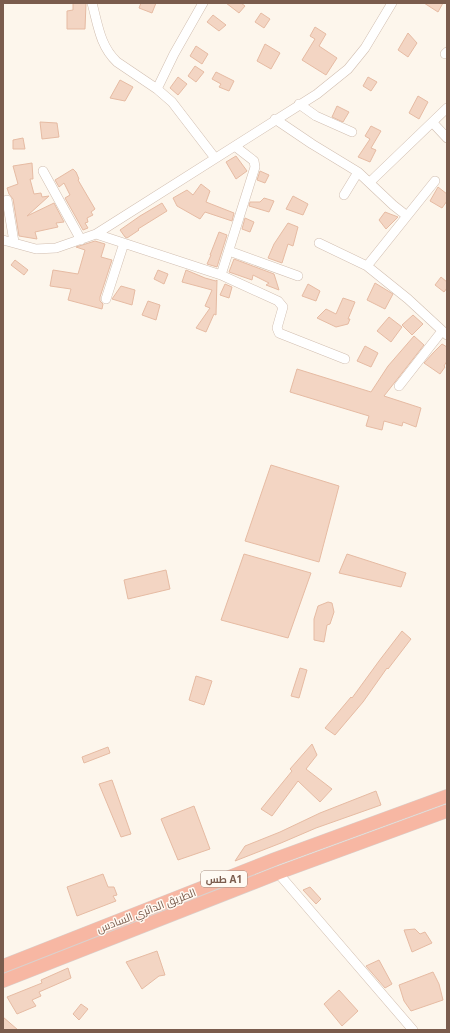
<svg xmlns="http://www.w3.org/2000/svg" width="450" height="1033" font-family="'Open Sans',Cairo,sans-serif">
  <rect width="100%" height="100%" fill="#fdf6ec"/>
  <path fill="#f3d5c3" stroke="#e6bba3" d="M73,3H86L85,29H67V11L73,10Z
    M141,3H156L152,13L139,8Z
    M226,3H241L245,6L239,13Z
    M424,3H443L438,12Z
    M261,13L270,19L264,28L255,22Z
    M213,15L226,25L219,31L207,22Z
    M315,27L326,34L319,46L337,58L326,75L302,60L315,39L310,36Z
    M408,33L417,43L408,57L398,50Z
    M265,44L280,53L271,69L257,61Z
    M196,46L208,54L202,64L190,56Z
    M195,66L204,72L196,82L188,76Z
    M216,72L234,81L229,91L219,87L221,84L212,79Z
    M178,77L187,84L178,95L170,88Z
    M368,77L377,82L371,91L363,86Z
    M120,80L133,87L125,101L110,98Z
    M418,96L428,102L419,119L409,113Z
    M337,106L349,112L343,122L332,117Z
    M40,122L57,123L59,137L42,139Z
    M371,126L381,131L371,148L376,150L370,162L358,157L370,139L365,136Z
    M23,138L25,149H13V140Z
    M236,156L247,171L236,179L226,162Z
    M32,163L33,179H30L34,194L41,193L42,197L49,196L27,216L54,203L64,222L56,223L58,227L35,232L37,239L19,236L13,199L9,194L7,188L18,184L13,166Z
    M73,169L76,172L79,179L78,180L95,209L91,212L93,215L87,218L88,222L85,223L88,228L83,230L65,198L70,195L64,183L59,187L55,180Z
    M260,171L269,175L265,183L257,180Z
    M201,184L210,191L206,202L234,213L232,221L205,212L200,219L177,206L173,198L187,190L193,195Z
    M438,187L447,194V201L442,208L430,201Z
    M293,196L308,204L303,215L286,209Z
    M264,198L274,201L269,212L249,206L250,202H260Z
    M162,203L167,211L138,229L139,230L127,238L125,237L120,230L140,216Z
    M385,212L398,217L386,229L379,220Z
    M245,218L254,222L250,232L242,229Z
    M288,223L298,227L293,246L288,244L282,263L268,258L274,244Z
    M219,232L227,235L217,267L207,264L211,255H210Z
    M95,241L105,244L101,257L112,260L100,297V301L103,304L102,309L68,300L71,289L50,286L53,270L78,274L85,250L76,247Z
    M234,259L274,274L279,290L266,285L269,283L253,275L252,280L229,272Z
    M15,260L28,270L24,275L11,265Z
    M158,270L168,274L164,284L154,279Z
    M186,270L205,278L216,281L217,280L216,315L214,314L206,332L196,328L210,308L205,306L212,290L182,282Z
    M441,277L447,282V288L444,292L435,285Z
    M375,283L393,294L385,309L367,300Z
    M225,284L232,287L229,298L220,295Z
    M308,284L320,291L316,301L302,296Z
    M121,286L135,290L132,305L112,299Z
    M343,298L355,302L348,319H350L348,324L336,327L317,318L326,309L336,314Z
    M148,301L160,305L156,320L142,315Z
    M413,315L423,324L412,335L402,325Z
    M389,317L402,327L391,342L377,331Z
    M414,336L424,345L384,396L421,408L416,427L403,422L402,426L384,421L382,430L366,426L369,416L290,392L297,369L371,392L388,366Z
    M442,344L447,347V361L444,366L445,367L440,374L424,363L433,353Z
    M365,346L378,353L371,367L357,361Z
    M271,465L339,486L319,562L245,541Z
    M244,554L311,573L288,638L221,620Z
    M347,554L406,573L401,587L339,573Z
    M166,570L170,589L128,599L124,580Z
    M328,602L332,603L334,612L330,624L327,625L324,642L314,640V619L318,606Z
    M402,631L411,639L388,669L387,668L363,702L335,735L325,728L351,697L352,698L379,661Z
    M300,668L307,670L299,698L291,696Z
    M196,676L212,681L204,705L189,700Z
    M312,744L317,755L306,769L332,789L320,802L298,781L272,816L261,809L292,771L290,769Z
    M108,747L110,753L84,763L82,757Z
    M112,780L131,834L121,837L99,784Z
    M376,791L381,805L316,828L281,843L235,861L245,846L280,832L320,813Z
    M194,806L210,849L178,860L161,819Z
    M103,874L108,887H114L117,895L113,896L116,901L77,916L67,887Z
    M310,887L321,899L316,904L303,890Z
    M415,929L420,934L425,932L432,943L412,952L404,930Z
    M157,951L165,975L159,976L142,989L126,962Z
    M379,960L392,984L385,988L366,966Z
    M68,968L71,978L39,992L41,996L32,1000L36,1006L17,1014L7,997L42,983L41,980Z
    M433,972L439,984L443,1000L411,1011L404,1001L399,985Z
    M339,990L358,1011L342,1026L324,1004Z
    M81,1004L88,1009L79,1020L73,1014Z
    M3,1017L18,1030H3Z"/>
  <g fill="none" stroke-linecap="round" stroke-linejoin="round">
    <defs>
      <path id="minor" d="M92,3C98,25 100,46 117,62L157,89
        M203,3L174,54L157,89L172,102L215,158
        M445,54L447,52
        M299,104L316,116L352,132
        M275,119L312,144L358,172L393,205L407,216
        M433,123L447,138
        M43,171L81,240
        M370,182L447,108
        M344,195L358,172
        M7,200L14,242
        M96,234L221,275L278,301L283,307L277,328L279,333L345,359
        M3,240L36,249L56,248L96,234L317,94L348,69L365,48L392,3
        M319,243L367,266L408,299L447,335
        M229,251L298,276
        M367,266L435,181
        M221,275L255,167L254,161L236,147
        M106,299L124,243
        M399,386L442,331
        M278,873L413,1030"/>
      <path id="highway" d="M3,966L275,859L447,796
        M3,981L278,873L447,811"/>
    </defs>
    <use href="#minor" stroke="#d1beb0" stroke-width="10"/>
    <use href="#highway" stroke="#dad1cd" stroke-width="14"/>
    <use href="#minor" stroke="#fff" stroke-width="9"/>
    <use href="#highway" stroke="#f7b7a3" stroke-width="13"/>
  </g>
  <g text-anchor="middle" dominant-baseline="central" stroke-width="3" stroke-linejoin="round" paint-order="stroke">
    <rect fill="#fffaf3" stroke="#a28b7f" stroke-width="1" x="201" y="871" width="46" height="16" rx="3"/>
    <g font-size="10" font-weight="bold" fill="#7a5c4d">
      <text x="224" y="879">طس A1</text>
    </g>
    <g font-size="11" fill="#7a5c4d" stroke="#fffaf3">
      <text transform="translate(146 910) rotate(-21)">الطريق الدائري السادس</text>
    </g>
  </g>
  <rect width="450" height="1033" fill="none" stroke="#7a5c4d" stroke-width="8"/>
</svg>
